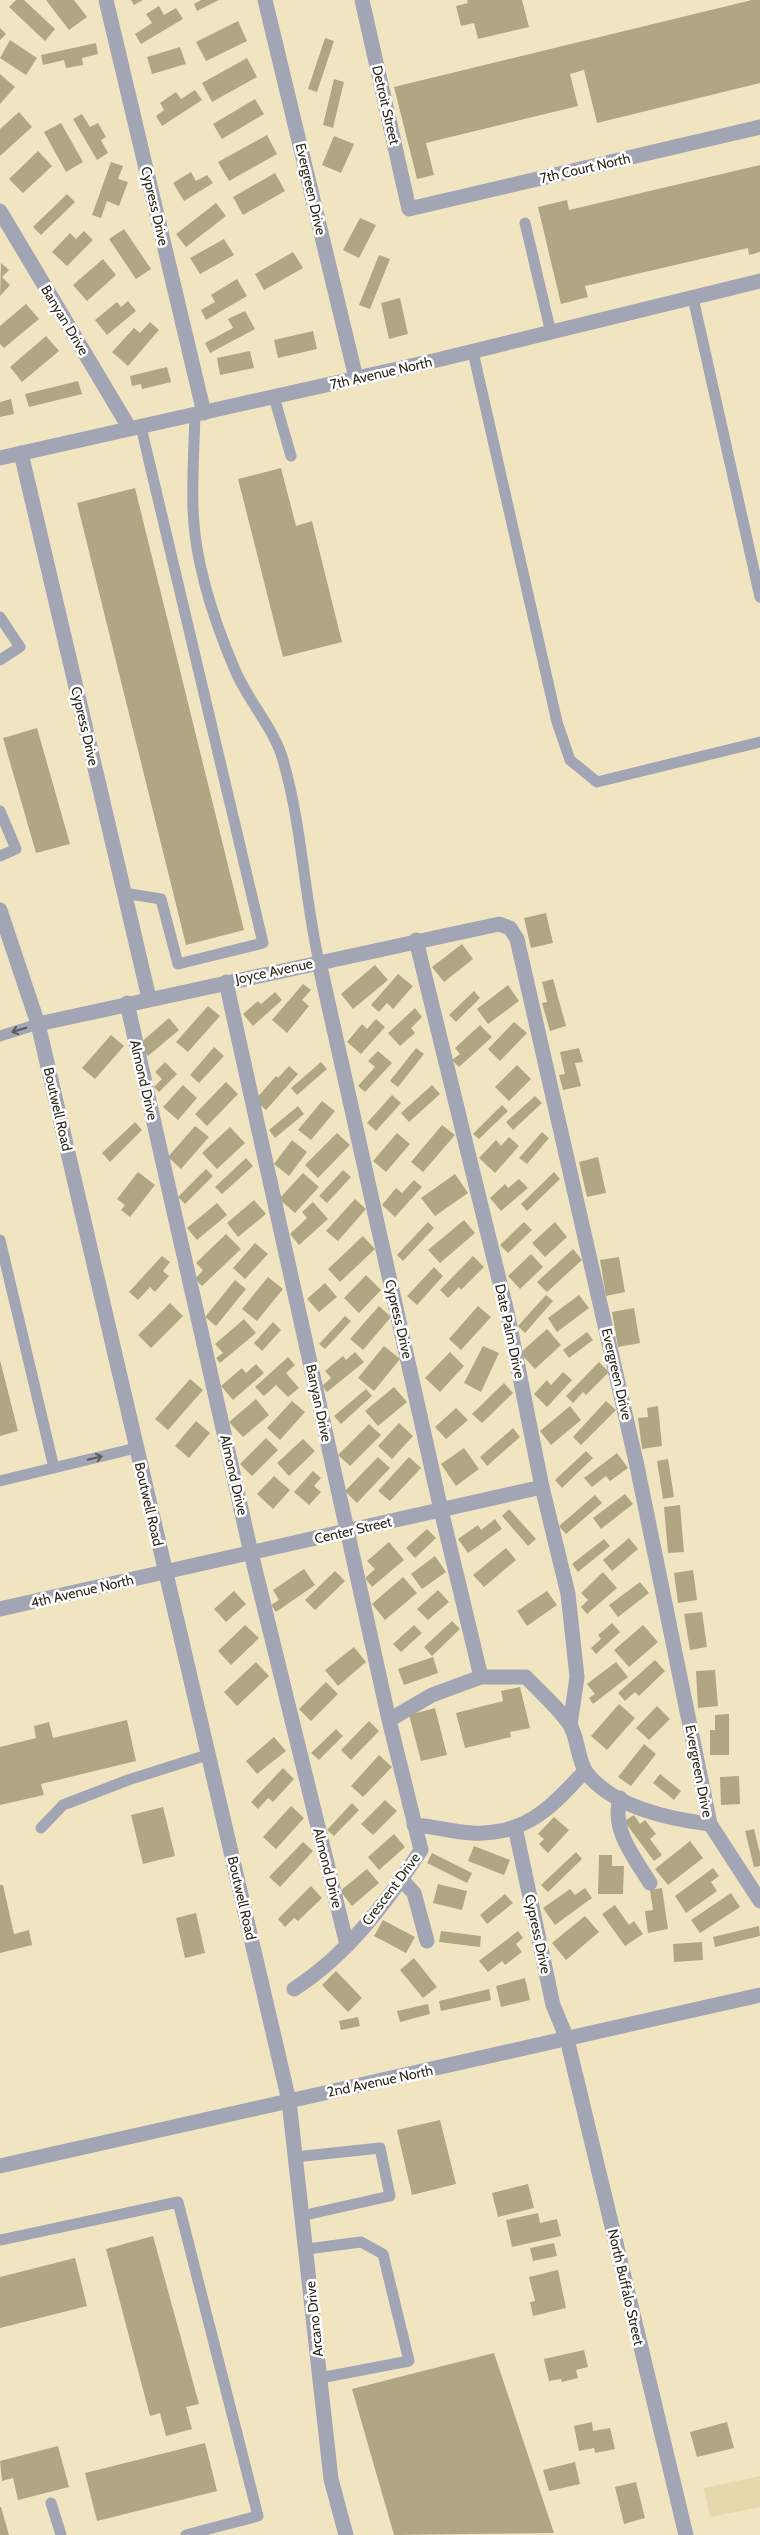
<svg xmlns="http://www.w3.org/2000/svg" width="760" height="2535" font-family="Cabin,sans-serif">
  <rect width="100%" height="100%" fill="#f1e5c1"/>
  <path fill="#e6d8ad" d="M760,2476V2507L710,2517L704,2488Z"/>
  <path fill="#b1a684" d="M16,0H24L55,29L45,41L9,7Z
    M46,0H74L87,17L69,30Z
    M131,0H143L134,5Z
    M201,0H219L197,11L194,4Z
    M467,0H522L529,27L478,39L474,23L461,26L456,6L468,3Z
    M752,0H760V83L597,123L584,70L570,74L578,106L426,143L434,175L417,179L394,87Z
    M159,6L164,15L176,8L183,19L141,44L135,34L152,23L146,14Z
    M238,21L247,41L206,61L196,42Z
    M0,28L6,34L0,40Z
    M325,38L334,41L317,92L308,89Z
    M10,40L37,58L26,75L0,58Z
    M96,43L98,54L82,58L83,65L66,68L64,60L43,65L41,55Z
    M180,47L186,64L152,74L147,57Z
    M247,58L257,77L212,102L202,83Z
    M0,74L15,87L0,104Z
    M334,79L344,82L333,128L323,125Z
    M195,90L202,100L162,126L156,116L164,110L160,103L176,92L181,99Z
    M255,99L264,114L222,139L213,124Z
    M19,112L32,127L0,156V129Z
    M82,114L90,127L98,123L106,137L101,140L108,153L97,160L73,119Z
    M61,123L83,162L66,172L44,132Z
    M267,135L277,154L229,181L218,162Z
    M334,136L354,144L341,173L322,165Z
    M38,151L52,166L23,193L9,179Z
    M111,162L123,166L118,179L128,182L119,206L107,201L101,218L92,215Z
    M760,165V252L749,255L748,248L585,286L588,297L561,304L538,207L567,200L569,210Z
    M191,172L196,181L207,175L213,183L184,201L173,183Z
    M275,173L285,191L243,215L233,197Z
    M67,194L75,202L41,235L33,227Z
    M216,203L226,216L186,247L176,234Z
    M360,218L376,225L359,258L343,250Z
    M124,229L151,269L136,279L109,239Z
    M84,231L93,240L67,266L52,252L70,233L76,239Z
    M224,239L234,255L200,274L190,258Z
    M293,252L303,268L264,290L255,274Z
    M379,255L390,259L370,309L359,305Z
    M103,259L116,275L87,301L73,285Z
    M1,263L9,270L2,277L10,285L0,296Z
    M237,279L247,296L206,320L201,310L215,302L211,295Z
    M400,298L408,334L389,339L381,303Z
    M128,301L136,311L107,335L95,320L117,302L121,307Z
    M26,304L39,319L4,348L0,344V326Z
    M245,311L255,329L210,353L205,343L233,328L228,319Z
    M150,322L159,330L128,366L112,352L134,328L140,333Z
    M313,331L317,349L278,358L274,340Z
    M46,336L59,351L22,382L10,367Z
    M250,351L254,368L220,375L217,358Z
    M167,367L171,382L142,389L141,384L132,386L130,376Z
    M78,381L82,394L29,407L25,394Z
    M11,399L14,414L0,417V402Z
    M281,468L296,526L312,521L342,642L283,657L238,479Z
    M135,488L244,930L186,945L77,503Z
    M37,728L70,844L36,853L3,738Z
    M546,913L553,943L531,948L524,918Z
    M462,944L473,959L444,982L432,967Z
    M375,965L388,980L353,1009L341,994Z
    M398,974L413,986L393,1009L387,1003L379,1012L371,1005Z
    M553,979L566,1026L550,1031L542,1003L547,1002L542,982Z
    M303,984L311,990L302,1000L309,1006L287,1033L272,1020Z
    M508,985L519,1001L488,1024L477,1009Z
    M474,991L480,998L456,1022L449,1015Z
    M275,992L282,1000L253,1026L243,1014L258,1001L261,1004Z
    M208,1006L220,1016L188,1052L176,1042Z
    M415,1008L422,1017L411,1028L415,1033L400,1046L388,1033Z
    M169,1018L179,1030L148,1056L138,1045Z
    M376,1019L385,1027L361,1054L347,1042L362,1024L367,1029Z
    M514,1022L527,1033L500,1061L488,1049Z
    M480,1025L492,1037L459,1067L452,1060L460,1054L455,1048Z
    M111,1035L124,1046L95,1079L82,1068Z
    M214,1047L224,1056L199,1083L190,1075Z
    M416,1048L424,1054L398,1087L390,1081Z
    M579,1048L583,1062L575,1063L581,1086L563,1090L559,1075L565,1074L560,1052Z
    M378,1051L392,1063L365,1092L358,1086L375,1067L368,1061Z
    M165,1062L177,1074L159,1092L154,1087L162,1079L155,1072Z
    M321,1062L327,1069L297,1095L291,1088Z
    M517,1065L531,1079L509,1101L495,1087Z
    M289,1066L298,1074L266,1110L255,1100L276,1076L278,1078Z
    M226,1082L238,1094L207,1126L195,1114Z
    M183,1085L197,1098L178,1120L163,1107Z
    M432,1085L440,1094L409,1122L401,1113Z
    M392,1095L401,1103L376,1131L367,1123Z
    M535,1096L542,1103L513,1130L506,1122Z
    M322,1101L335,1111L311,1140L298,1130Z
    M502,1105L508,1111L479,1139L473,1134Z
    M298,1106L304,1114L275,1138L269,1130Z
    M135,1122L142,1130L110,1162L102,1153Z
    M442,1125L455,1135L423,1172L411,1162Z
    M195,1126L209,1137L181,1169L168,1157Z
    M230,1127L245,1143L217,1169L202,1153Z
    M542,1132L549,1138L527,1164L519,1158Z
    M337,1133L350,1145L318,1178L305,1165Z
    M397,1133L410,1144L386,1172L373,1161Z
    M509,1137L519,1146L495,1173L479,1158L496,1140L501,1146Z
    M292,1140L307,1152L289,1176L274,1164Z
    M598,1157L606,1193L587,1197L579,1162Z
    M246,1158L253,1166L222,1194L215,1187Z
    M206,1169L213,1176L185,1204L178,1197Z
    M343,1170L351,1177L327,1203L319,1196Z
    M138,1172L155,1185L130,1217L121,1210L125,1205L117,1199Z
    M554,1172L560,1179L527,1211L521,1204Z
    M303,1173L319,1187L295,1213L279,1199Z
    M455,1174L468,1193L435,1216L421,1198Z
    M519,1179L528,1188L501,1211L490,1198L505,1184L508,1188Z
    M414,1180L422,1187L395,1217L382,1205L396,1188L402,1193Z
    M355,1199L366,1209L338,1241L326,1231Z
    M254,1200L266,1214L238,1237L227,1223Z
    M313,1202L328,1219L299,1245L290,1234L307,1218L302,1212Z
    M217,1203L227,1215L197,1240L187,1228Z
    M464,1220L475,1233L440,1263L428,1250Z
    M428,1222L434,1228L403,1261L397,1255Z
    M524,1222L532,1230L508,1253L500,1245Z
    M555,1222L567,1237L545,1257L532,1243Z
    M226,1234L241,1249L202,1286L195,1279L203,1270L196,1263Z
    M363,1236L375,1249L340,1282L328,1269Z
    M255,1243L268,1254L245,1279L233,1268Z
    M573,1249L582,1260L547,1292L537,1282Z
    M531,1254L543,1267L520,1289L508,1276Z
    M162,1256L170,1262L163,1271L169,1276L155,1292L150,1287L138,1300L129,1292Z
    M473,1256L484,1267L461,1290L459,1287L448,1298L440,1290Z
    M619,1257L625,1292L606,1296L600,1260Z
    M434,1267L443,1276L417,1305L407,1296Z
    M366,1275L381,1290L359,1313L344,1298Z
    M268,1277L283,1289L257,1321L242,1309Z
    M235,1280L246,1289L216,1326L205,1317Z
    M325,1283L337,1297L319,1312L307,1299Z
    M546,1295L553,1301L525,1333L518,1326Z
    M579,1295L589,1308L557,1332L548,1318Z
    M170,1303L183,1316L151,1348L138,1335Z
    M379,1306L391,1317L363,1350L350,1339Z
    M478,1306L491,1317L461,1350L449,1339Z
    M634,1308L640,1343L618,1347L612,1312Z
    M345,1316L351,1321L325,1349L319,1344Z
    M244,1319L256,1333L220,1363L216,1358L223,1353L215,1344Z
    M273,1322L281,1330L262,1351L254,1343Z
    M547,1329L561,1345L535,1369L520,1353Z
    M587,1332L593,1340L569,1358L563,1350Z
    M384,1346L400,1359L374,1391L358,1378Z
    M483,1346L499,1353L481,1392L464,1383Z
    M355,1352L364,1362L327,1392L322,1386L331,1378L325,1371L343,1356L346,1360Z
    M450,1352L464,1366L440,1392L425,1378Z
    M288,1357L295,1365L286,1373L299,1388L288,1397L276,1385L264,1396L255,1387Z
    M0,1360L18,1431L0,1436Z
    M599,1362L609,1372L586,1395L583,1392L573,1403L566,1396Z
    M256,1364L264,1373L233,1400L221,1386L242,1368L246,1373Z
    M563,1372L572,1380L547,1407L534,1394L547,1380L551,1385Z
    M190,1379L203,1390L168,1430L155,1419Z
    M504,1383L513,1393L482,1423L472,1414Z
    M394,1387L407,1402L378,1426L365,1411Z
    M366,1389L372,1396L341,1424L334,1416Z
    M256,1399L269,1415L243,1437L229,1422Z
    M292,1401L305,1412L280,1440L267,1428Z
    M606,1401L616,1410L581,1445L573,1437Z
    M570,1406L581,1420L551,1445L540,1431Z
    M658,1406L662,1446L642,1449L638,1418L648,1417L647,1408Z
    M456,1408L468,1420L446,1439L435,1427Z
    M196,1421L210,1433L189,1458L175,1446Z
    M399,1423L413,1436L392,1459L378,1446Z
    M369,1424L381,1435L350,1466L338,1455Z
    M513,1428L520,1437L487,1466L480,1457Z
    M266,1438L278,1450L252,1476L240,1464Z
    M303,1439L315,1451L289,1476L277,1463Z
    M464,1448L479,1469L456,1486L441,1464Z
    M586,1451L593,1458L562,1488L555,1480Z
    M617,1453L628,1468L610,1481L606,1476L592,1487L584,1478Z
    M378,1457L390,1468L357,1503L345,1491Z
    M409,1457L421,1468L390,1501L378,1491Z
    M668,1459L674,1497L663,1499L657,1461Z
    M313,1471L321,1478L314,1486L321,1492L309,1505L294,1492Z
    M274,1476L290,1490L273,1509L257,1494Z
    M625,1494L633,1504L601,1529L593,1518Z
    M595,1495L602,1503L566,1534L559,1526Z
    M680,1505L684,1552L668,1553L664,1507Z
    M509,1509L536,1539L528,1546L502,1516Z
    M495,1519L502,1529L468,1553L458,1539L478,1525L481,1530Z
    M427,1529L436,1538L415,1558L406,1548Z
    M629,1538L638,1549L612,1571L603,1560Z
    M604,1539L610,1546L578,1572L572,1564Z
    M389,1542L404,1560L372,1587L365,1578L375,1569L367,1561Z
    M506,1548L516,1560L484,1587L473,1575Z
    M435,1556L446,1572L422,1589L411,1574Z
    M304,1569L315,1585L276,1612L271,1605L279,1600L273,1590Z
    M693,1570L697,1600L678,1603L674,1573Z
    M335,1571L345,1581L315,1610L305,1600Z
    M603,1572L617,1588L587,1614L581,1607L588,1600L581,1593Z
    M403,1577L417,1593L385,1620L372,1604Z
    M640,1582L649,1593L618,1617L609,1605Z
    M438,1590L449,1602L428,1620L417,1609Z
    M234,1591L246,1604L226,1622L214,1609Z
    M547,1591L557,1605L527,1626L517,1611Z
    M702,1612L707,1647L690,1650L684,1614Z
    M452,1621L460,1629L432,1656L424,1647Z
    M612,1623L620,1632L596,1654L591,1648L601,1639L598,1635Z
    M245,1625L259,1638L231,1665L218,1651Z
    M414,1625L422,1633L401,1652L393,1644Z
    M643,1625L658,1642L629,1667L614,1650Z
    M354,1647L366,1662L338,1686L325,1670Z
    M433,1657L438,1673L404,1685L398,1669Z
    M655,1660L665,1671L639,1696L635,1692L625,1701L618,1693Z
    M256,1662L269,1676L237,1706L224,1692Z
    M616,1662L628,1677L593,1704L589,1698L595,1694L587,1684Z
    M715,1670L718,1706L698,1708L696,1671Z
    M326,1682L338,1694L311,1721L299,1709Z
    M520,1687L530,1728L510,1732L511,1737L465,1748L456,1713L503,1701L501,1691Z
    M619,1704L635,1718L607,1750L591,1736Z
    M657,1706L670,1719L649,1740L636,1728Z
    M435,1708L447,1755L421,1761L409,1715Z
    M729,1714V1755H710V1730H715V1715Z
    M127,1720L136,1761L41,1784L44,1795L0,1805V1747L36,1738L34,1726L49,1722L53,1738Z
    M369,1721L379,1731L351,1760L341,1750Z
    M336,1729L343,1736L319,1760L311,1753Z
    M274,1737L286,1751L257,1774L246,1761Z
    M644,1744L656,1754L631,1786L618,1777Z
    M379,1755L392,1767L363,1797L351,1786Z
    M283,1768L294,1779L273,1802L268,1798L258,1809L251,1802Z
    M660,1774L681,1791L674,1800L653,1783Z
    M739,1776L740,1804L721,1805L720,1777Z
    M385,1800L397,1811L373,1835L361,1824Z
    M352,1803L359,1810L334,1836L327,1830Z
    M291,1806L304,1818L276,1849L263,1837Z
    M163,1807L175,1856L143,1864L131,1815Z
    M634,1815L640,1824L645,1820L656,1834L650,1839L662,1855L654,1861L624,1821Z
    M554,1817L569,1830L548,1853L539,1844L544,1839L538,1834Z
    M754,1829L760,1853V1866L754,1867L745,1831Z
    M394,1834L405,1847L379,1870L368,1857Z
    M690,1841L703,1858L668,1885L655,1869Z
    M303,1842L313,1851L280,1887L269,1877Z
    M474,1846L510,1860L504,1875L468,1861Z
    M576,1852L582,1859L548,1892L541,1885Z
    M432,1853L472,1873L467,1883L427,1863Z
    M599,1855H612V1866H624L623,1894H598Z
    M713,1868L719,1876L711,1882L717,1891L686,1913L675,1896Z
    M367,1869L379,1883L352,1906L340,1891Z
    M438,1884L467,1891L462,1910L433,1903Z
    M0,1885H3L14,1934L29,1930L32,1945L0,1953Z
    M311,1886L322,1898L298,1921L294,1918L285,1927L278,1919Z
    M585,1888L592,1898L555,1925L543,1908L570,1889L575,1895Z
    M662,1888L668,1929L648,1933L645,1911L653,1910L650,1890Z
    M731,1893L740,1907L700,1933L691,1920Z
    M505,1894L513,1903L487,1924L480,1915Z
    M615,1905L629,1925L634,1921L643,1934L625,1946L602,1914Z
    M196,1913L205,1953L185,1958L176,1918Z
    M585,1916L599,1932L566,1960L552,1943Z
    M383,1920L415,1937L406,1953L374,1936Z
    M759,1926L760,1936L715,1947L713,1937Z
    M441,1931L481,1936L480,1947L439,1942Z
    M518,1931L523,1938L516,1944L522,1952L505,1965L502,1961L488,1972L479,1961Z
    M702,1942L703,1960L674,1962L673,1944Z
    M414,1958L437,1987L423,1998L400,1970Z
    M336,1971L362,1998L348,2012L322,1985Z
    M525,1978L530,2000L501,2007L496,1986Z
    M489,1989L491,2000L441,2011L439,2001Z
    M428,2004L430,2014L400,2022L397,2011Z
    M358,2017L360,2026L341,2030L339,2021Z
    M440,2120L456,2184L412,2195L397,2130Z
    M528,2184L534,2208L498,2217L492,2193Z
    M538,2213L540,2223L557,2219L561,2236L512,2247L506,2220Z
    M153,2236L199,2404L186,2407L192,2429L166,2436L160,2413L150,2416L106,2249Z
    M554,2243L557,2256L533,2261L530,2248Z
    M75,2258L87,2306L0,2328V2277Z
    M558,2270L566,2308L533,2316L530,2302L535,2301L529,2277Z
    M584,2350L588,2367L576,2370L578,2378L562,2382L561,2379L549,2381L544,2359Z
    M494,2353L554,2533L394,2535L352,2389Z
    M592,2422L593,2431L610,2428L615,2449L595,2453L594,2448L579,2451L574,2426Z
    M727,2422L734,2448L697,2457L690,2432Z
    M205,2443L217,2491L97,2521L85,2473Z
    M58,2446L69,2487L18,2500L13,2478L2,2481L0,2461Z
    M575,2462L580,2484L549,2491L543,2470Z
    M636,2482L645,2518L624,2524L615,2487Z
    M0,2507H1L9,2535H0Z"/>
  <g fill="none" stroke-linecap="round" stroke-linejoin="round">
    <path stroke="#a2a5b4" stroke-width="11" d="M525,223L551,333
      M693,298L760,597
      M473,352L557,722L570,760L597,782L760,742
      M274,397L291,456
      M195,415C194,446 192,478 193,510C195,564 214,621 235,670C248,701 274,728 283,760C302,826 304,895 319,962
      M0,617L20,647L0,660
      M0,811L16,849L0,856
      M124,893L161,899L178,964L263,943L141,427
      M0,1036L38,1024
      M0,1240L54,1468
      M0,1481L136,1448
      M41,1828L63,1805L128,1780L207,1755
      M295,2157L380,2148L390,2196L301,2216
      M0,2240L178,2202L258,2516L186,2535
      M307,2249L361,2242L383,2254L409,2361L320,2378
      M51,2503L61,2535"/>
    <path stroke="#a2a5b4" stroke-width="15" d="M106,0L204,413
      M265,0L356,378
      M362,0L409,209L760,127
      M0,211L130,429
      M21,453L149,998
      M0,458L433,361L760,281
      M416,940L507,1312L542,1487L568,1594L577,1677L570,1725
      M319,962L441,1510L481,1677
      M226,982L389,1720L421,1850C387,1902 347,1955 294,1989
      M127,1003L251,1553L347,1945
      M38,1024L499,924L510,928L517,939L637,1466L710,1824
      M0,1609L542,1487
      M389,1720L432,1695L481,1677H526C540,1692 559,1708 570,1725C578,1738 577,1758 586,1772C612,1807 669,1819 710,1824L760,1901
      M620,1798C611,1830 634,1857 650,1883
      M414,1825C433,1826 452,1832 472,1833C526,1836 552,1806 585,1771
      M515,1827L553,2005L567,2039L686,2535
      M402,1880L414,1893L427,1941
      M289,2101L760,1995"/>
    <path stroke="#a2a5b4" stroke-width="15" d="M0,910L38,1024L289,2101L331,2479L346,2535
      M0,2166L289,2101"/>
  </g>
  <defs><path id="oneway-shaft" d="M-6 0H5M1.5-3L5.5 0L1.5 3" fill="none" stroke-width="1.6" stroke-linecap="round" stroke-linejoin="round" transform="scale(1.25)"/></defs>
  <g stroke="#5c5b59">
    <use href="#oneway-shaft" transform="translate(19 1030) rotate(163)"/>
    <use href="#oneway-shaft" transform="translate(95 1458) rotate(-14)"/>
  </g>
  <g text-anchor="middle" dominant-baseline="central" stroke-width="5" stroke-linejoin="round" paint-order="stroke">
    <g font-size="14" fill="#2e291c" stroke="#fff">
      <text transform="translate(386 105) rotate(77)">Detroit Street</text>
      <text transform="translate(585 168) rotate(-13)">7th Court North</text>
      <text transform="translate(311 189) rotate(77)">Evergreen Drive</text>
      <text transform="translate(155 206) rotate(77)">Cypress Drive</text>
      <text transform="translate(65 320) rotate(59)">Banyan Drive</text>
      <text transform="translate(381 373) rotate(-13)">7th Avenue North</text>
      <text transform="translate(85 726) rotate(77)">Cypress Drive</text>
      <text transform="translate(274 971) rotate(-12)">Joyce Avenue</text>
      <text transform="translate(144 1080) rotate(77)">Almond Drive</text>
      <text transform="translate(58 1109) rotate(77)">Boutwell Road</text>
      <text transform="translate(399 1319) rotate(77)">Cypress Drive</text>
      <text transform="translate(510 1331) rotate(78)">Date Palm Drive</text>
      <text transform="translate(617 1374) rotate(77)">Evergreen Drive</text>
      <text transform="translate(319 1403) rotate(78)">Banyan Drive</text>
      <text transform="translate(234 1475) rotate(77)">Almond Drive</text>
      <text transform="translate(149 1504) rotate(77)">Boutwell Road</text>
      <text transform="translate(353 1530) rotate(-13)">Center Street</text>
      <text transform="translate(82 1591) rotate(-13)">4th Avenue North</text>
      <text transform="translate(699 1771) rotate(79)">Evergreen Drive</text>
      <text transform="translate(328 1868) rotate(76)">Almond Drive</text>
      <text transform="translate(391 1889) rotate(-53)">Crescent Drive</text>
      <text transform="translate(242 1898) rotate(77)">Boutwell Road</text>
      <text transform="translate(538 1934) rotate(78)">Cypress Drive</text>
      <text transform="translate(380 2081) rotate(-12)">2nd Avenue North</text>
      <text transform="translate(626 2287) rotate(77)">North Buffalo Street</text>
      <text transform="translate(314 2319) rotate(-96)">Arcano Drive</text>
    </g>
  </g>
</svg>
